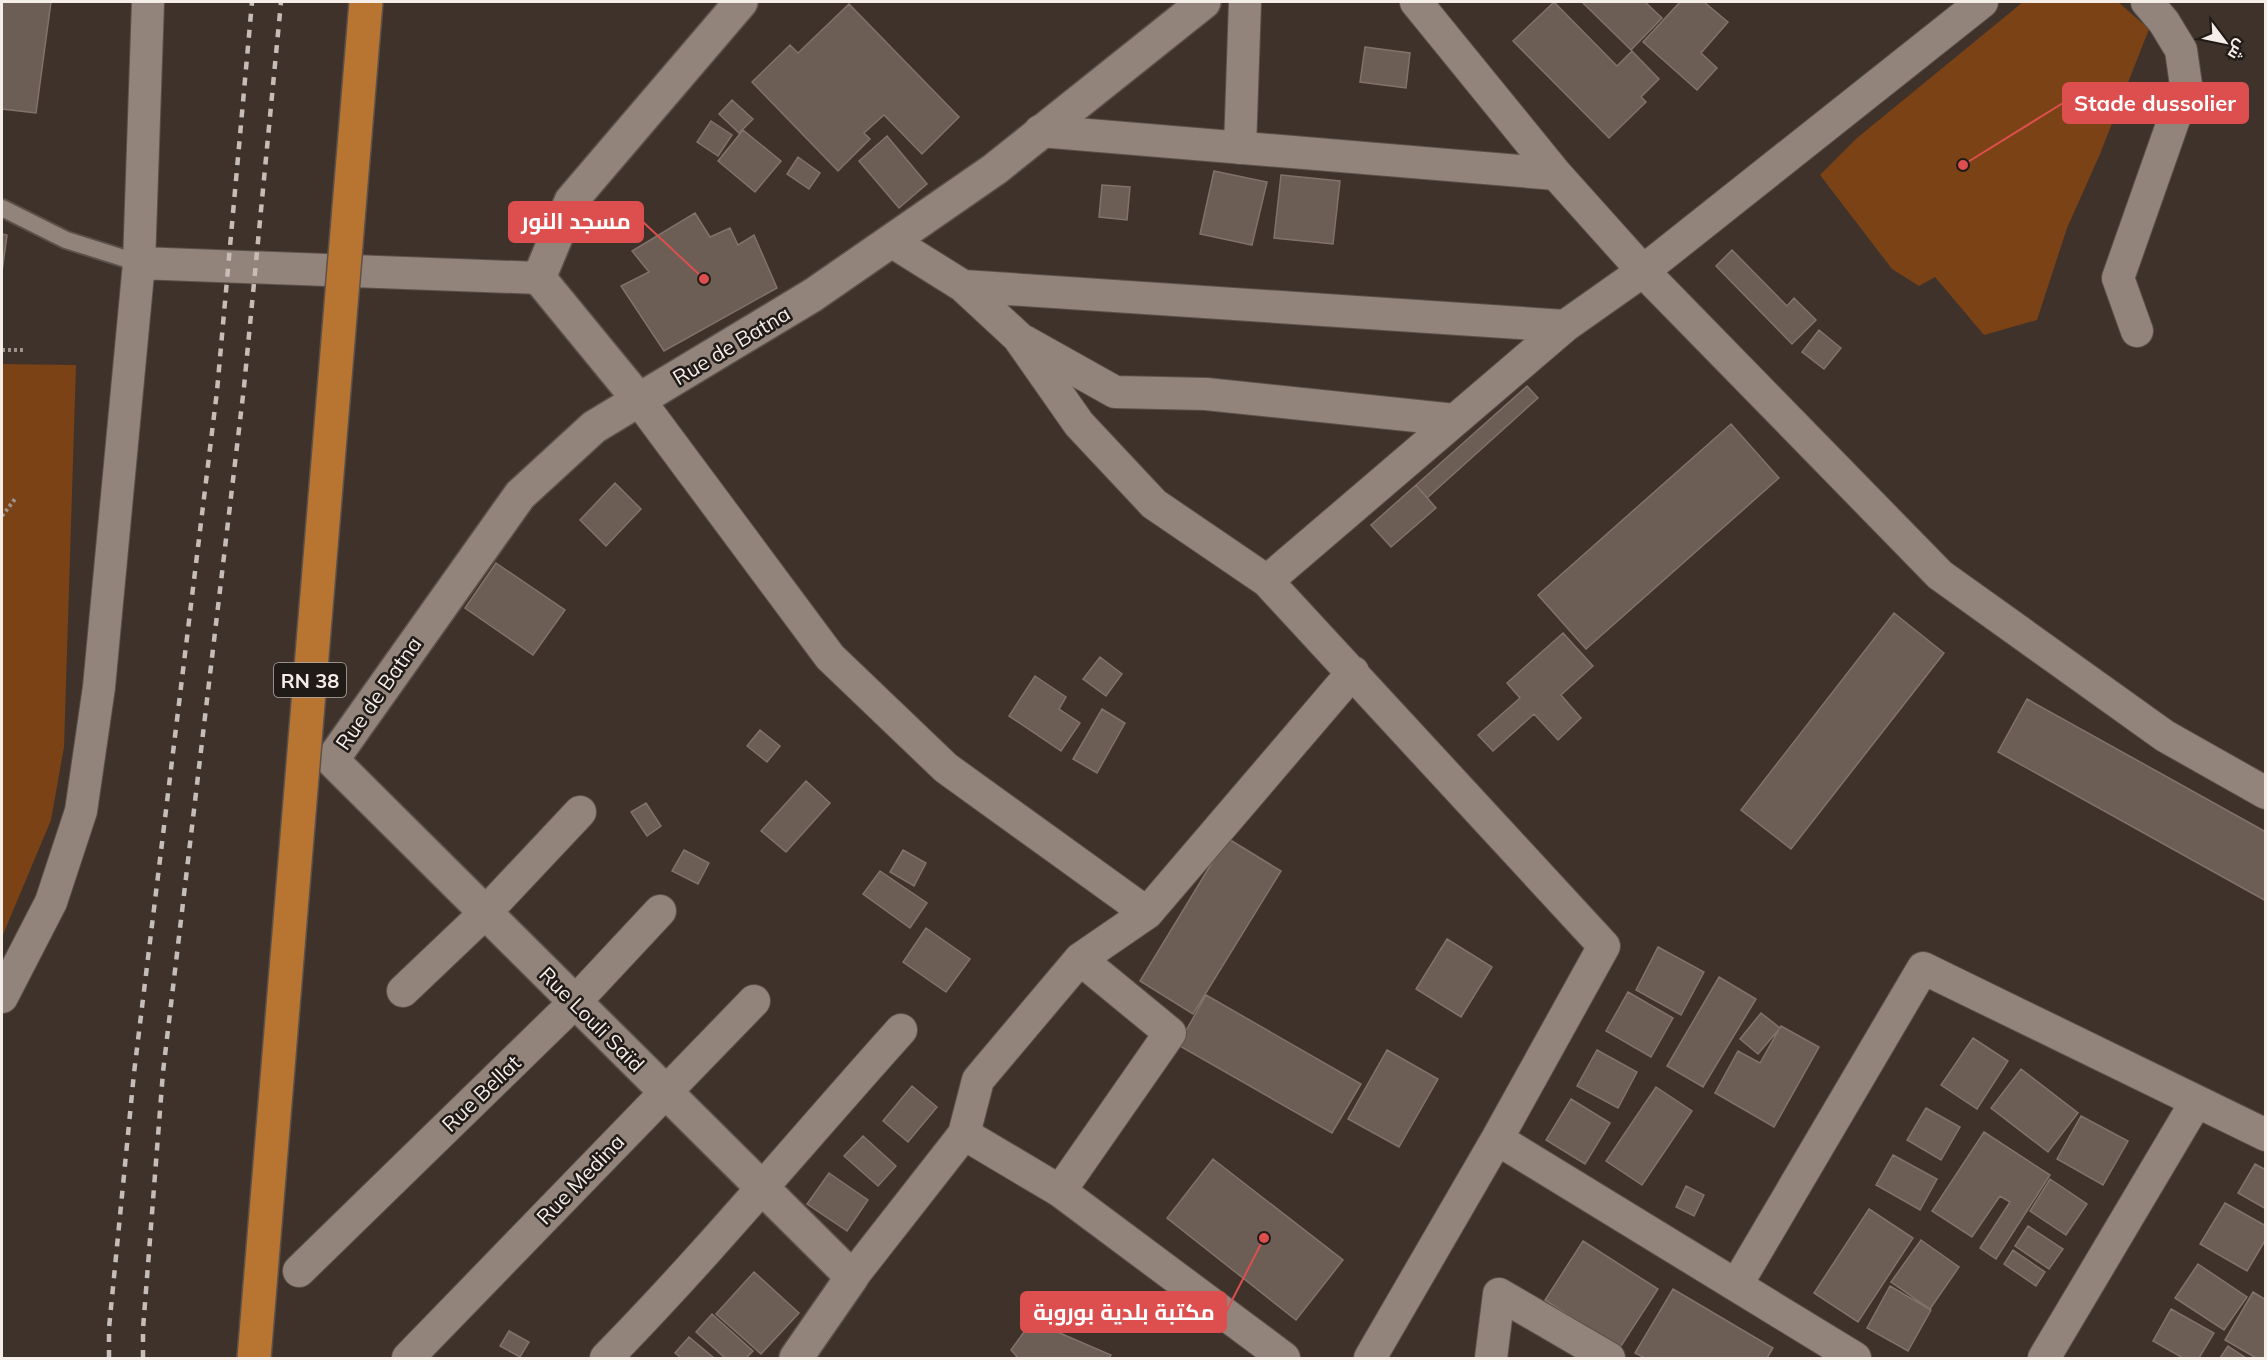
<svg xmlns="http://www.w3.org/2000/svg" width="2267" height="1360" font-family="Mulish,Cairo,sans-serif">
  <rect width="100%" height="100%" fill="#3f322b"/>
  <path fill="#7b4216" d="M2023,2H2118L2149,29L2100,154L2067,228L2037,320L1984,335L1935,277L1919,286L1892,269L1820,175L1857,138Z
    M2,364L76,365L64,747L51,820L2,937Z"/>
  <path fill="#6c5e55" stroke="#81726a" stroke-width="1.5" d="M2,2H51L36,113L2,109Z
    M1554,2L1617,66L1632,51L1659,79L1641,97L1646,102L1609,138L1513,41Z
    M1582,2H1645L1662,18L1631,50Z
    M1680,2H1704L1728,22L1701,53L1717,68L1697,90L1643,42Z
    M849,4L959,117L922,154L884,115L864,133L870,139L838,171L752,82L790,45L798,53Z
    M1365,47L1410,53L1406,88L1360,82Z
    M732,100L753,119L739,133L719,114Z
    M711,121L732,135L718,156L697,142Z
    M743,130L781,161L755,192L718,161Z
    M887,136L927,184L899,208L859,161Z
    M798,157L820,173L809,189L787,174Z
    M1214,171L1267,182L1252,245L1200,234Z
    M1281,175L1340,181L1333,244L1274,238Z
    M1102,185L1130,187L1127,220L1099,217Z
    M695,213L710,237L730,228L738,245L754,235L777,288L664,351L621,286L649,272L632,251Z
    M2,234L7,235L2,272Z
    M1732,250L1787,306L1794,298L1816,320L1792,344L1716,266Z
    M1819,330L1841,348L1824,369L1802,352Z
    M1527,386L1538,398L1427,498L1416,485Z
    M1731,424L1779,478L1586,649L1538,595Z
    M615,483L641,509L606,546L580,520Z
    M1416,485L1436,508L1391,547L1371,525Z
    M496,563L565,610L533,655L465,608Z
    M1894,613L1944,653L1791,849L1741,810Z
    M1563,633L1593,666L1561,695L1581,718L1558,740L1534,714L1493,751L1478,735L1520,698L1507,683Z
    M1100,657L1122,674L1106,696L1083,679Z
    M1035,676L1066,697L1059,709L1080,723L1061,751L1009,716Z
    M2027,699L2266,832V901L1998,752Z
    M1102,709L1125,723L1097,773L1073,759Z
    M760,730L780,746L767,762L747,746Z
    M806,781L830,803L786,852L761,831Z
    M646,803L661,826L647,836L631,812Z
    M1227,838L1281,871L1193,1014L1140,981Z
    M684,850L709,863L698,884L672,871Z
    M903,850L926,863L914,886L890,872Z
    M880,871L927,903L910,928L863,894Z
    M926,928L970,959L946,992L903,962Z
    M1447,939L1492,967L1461,1017L1416,989Z
    M1658,947L1704,972L1681,1015L1636,990Z
    M1719,977L1756,999L1703,1087L1667,1066Z
    M1628,992L1673,1018L1651,1057L1606,1031Z
    M1206,995L1361,1084L1332,1133L1178,1045Z
    M1761,1013L1780,1028L1758,1054L1740,1039Z
    M1781,1026L1819,1047L1774,1127L1715,1093L1738,1051L1760,1063Z
    M1973,1038L2008,1061L1977,1109L1941,1085Z
    M1387,1050L1438,1079L1399,1147L1348,1119Z
    M1597,1050L1637,1072L1618,1108L1577,1086Z
    M2021,1069L2078,1113L2048,1152L1991,1108Z
    M912,1086L937,1107L908,1142L883,1121Z
    M1656,1087L1692,1111L1642,1185L1606,1161Z
    M1571,1099L1610,1123L1585,1164L1546,1140Z
    M1926,1108L1960,1127L1941,1160L1907,1140Z
    M2081,1116L2128,1141L2103,1185L2057,1159Z
    M1984,1132L2050,1175L1996,1259L1980,1248L2010,1202L2000,1196L1972,1237L1932,1211Z
    M863,1136L896,1166L878,1186L844,1156Z
    M1893,1155L1937,1179L1920,1210L1876,1185Z
    M1213,1159L1343,1260L1296,1320L1167,1218Z
    M2255,1164L2266,1170V1209L2238,1193Z
    M829,1173L868,1200L847,1231L807,1204Z
    M2050,1179L2087,1204L2066,1235L2030,1211Z
    M1686,1186L1704,1195L1694,1216L1676,1207Z
    M2225,1203L2266,1226V1239L2247,1271L2200,1244Z
    M1869,1209L1913,1238L1858,1322L1814,1293Z
    M2028,1226L2063,1249L2049,1269L2015,1246Z
    M1921,1240L1959,1267L1930,1309L1891,1282Z
    M1583,1241L1658,1289L1619,1349L1545,1300Z
    M2013,1250L2045,1272L2036,1286L2004,1264Z
    M2198,1264L2247,1297L2224,1330L2175,1298Z
    M754,1272L799,1313L761,1354L716,1314Z
    M1890,1286L1931,1310L1908,1351L1867,1328Z
    M1673,1289L1773,1348L1767,1358H1645L1635,1353Z
    M2253,1292L2266,1300L2265,1358H2256L2225,1340Z
    M2171,1309L2214,1333L2199,1358H2183L2153,1341Z
    M712,1314L753,1351L746,1358H725L696,1332Z
    M1032,1321L1111,1355L1109,1358H1018L1011,1350Z
    M509,1331L529,1342L520,1357L500,1346Z
    M689,1337L714,1358H681L675,1353Z
    M2228,1346L2246,1358H2220Z"/>
  <g fill="none" stroke-linecap="round" stroke-linejoin="round">
    <defs>
      <path id="service" d="M2,208L66,240L139,263"/>
      <path id="minor" d="M1416,2L1556,174L1643,271L1940,575L2165,736L2266,793
        M1040,131L1556,174
        M1240,148L1245,2
        M891,241L963,286L1018,337L1079,424L1154,504L1267,581L1604,946L1497,1139L1370,1358
        M139,263L539,278
        M963,286L1565,326
        M2137,331L2118,278L2186,85L2181,50L2164,22L2147,2
        M1024,341L1115,392L1206,394L1455,420
        M639,400L830,657L946,768L1147,913
        M1267,581L1565,326L1643,271L1982,2
        M403,991L485,913L580,812
        M2,997L51,902L81,811L99,687L139,263L148,2
        M964,1134L978,1080L1080,959L1147,913L1353,672
        M1497,1139L1855,1358
        M1060,1191L1170,1033L1080,959
        M299,1271L575,1002L660,911
        M852,1277L964,1134L1060,1191L1284,1358
        M1737,1284L1923,968L2266,1135
        M408,1358L754,1001
        M606,1358C709,1253 803,1139 901,1030
        M1491,1358L1499,1294L1609,1358
        M2044,1358L2196,1102"/>
      <path id="tertiary" d="M639,400L539,278L571,201L741,2
        M796,1358L852,1277L332,760L520,495L594,427L813,295L995,169L1204,2"/>
    </defs>
    <use href="#service" stroke="#5b514a" stroke-width="20"/>
    <use href="#minor" stroke="#5b514a" stroke-width="34"/>
    <use href="#tertiary" stroke="#5b514a" stroke-width="36"/>
    <path stroke="#9c928c" stroke-width="4" stroke-dasharray="3 3" stroke-linecap="butt" d="M2,350H23
      M2,516L15,499"/>
    <use href="#service" stroke="#92847b" stroke-width="16"/>
    <use href="#minor" stroke="#92847b" stroke-width="32"/>
    <use href="#tertiary" stroke="#92847b" stroke-width="33"/>
    <path stroke="#c6bdb8" stroke-width="4.5" stroke-dasharray="8 8" stroke-linecap="butt" d="M109,1358V1328L134,1073L217,391L252,2
      M143,1358V1329L163,1072L244,387L281,2"/>
    <defs>
      <path id="primary-bridge" d="M254,1358L366,2"/>
    </defs>
    <use href="#primary-bridge" stroke="#5b514a" stroke-width="36" stroke-linecap="butt"/>
    <use href="#primary-bridge" stroke="#b87431" stroke-width="33"/>
  </g>
  <g text-anchor="middle" dominant-baseline="central" stroke-width="5" stroke-linejoin="round" paint-order="stroke">
    <rect fill="#211b18" stroke="#b5aeaa" stroke-width="1.5" x="274" y="663" width="72" height="34" rx="4.5"/>
    <g font-size="20" font-weight="bold" fill="#f5ede8">
      <text x="310" y="680">RN 38</text>
    </g>
    <g font-size="21" fill="#f5ede8" stroke="#211b18">
      <text transform="translate(731 345) rotate(-31)">Rue de Batna</text>
      <text transform="translate(378 693) rotate(-55)">Rue de Batna</text>
      <text transform="translate(592 1019) rotate(45)">Rue Louli Saïd</text>
      <text transform="translate(481 1093) rotate(-44)">Rue Bellat</text>
      <text transform="translate(580 1179) rotate(-46)">Rue Medina</text>
    </g>
  </g>
  <path fill="none" stroke="#dc4f4e" stroke-width="2" d="M1963 165L2063 103M704 279L643 222M1264 1238L1226 1312"/>
  <g fill="#dc4f4e" stroke="#211b18" stroke-width="2">
    <circle cx="1963" cy="165" r="6"/>
    <circle cx="704" cy="279" r="6"/>
    <circle cx="1264" cy="1238" r="6"/>
  </g>
  <g fill="#dc4f4e" stroke="#dc4f4e" stroke-width="2">
    <rect x="2063" y="83" width="185" height="40" rx="6"/>
    <rect x="509" y="202" width="134" height="40" rx="6"/>
    <rect x="1021" y="1292" width="205" height="40" rx="6"/>
  </g>
  <g font-size="22" text-anchor="middle" font-weight="bold" fill="#fff">
    <text x="2155" y="111">Stade dussolier</text>
    <text x="576" y="229">مسجد النور</text>
    <text x="1124" y="1320">مكتبة بلدية بوروبة</text>
  </g>
  <rect width="2267" height="1360" fill="none" stroke="#f5ede8" stroke-width="6"/>
  <g transform="translate(2225 42) rotate(122)" stroke="#211b18" stroke-width="4.5" paint-order="stroke">
  <path d="M0-4.5L10 22L0 15L-10 22Z" fill="#f5ede8"/>
  <text y="-9" font-size="16" font-weight="bold" text-anchor="middle" fill="#f5ede8">ش</text>
  </g>
</svg>
